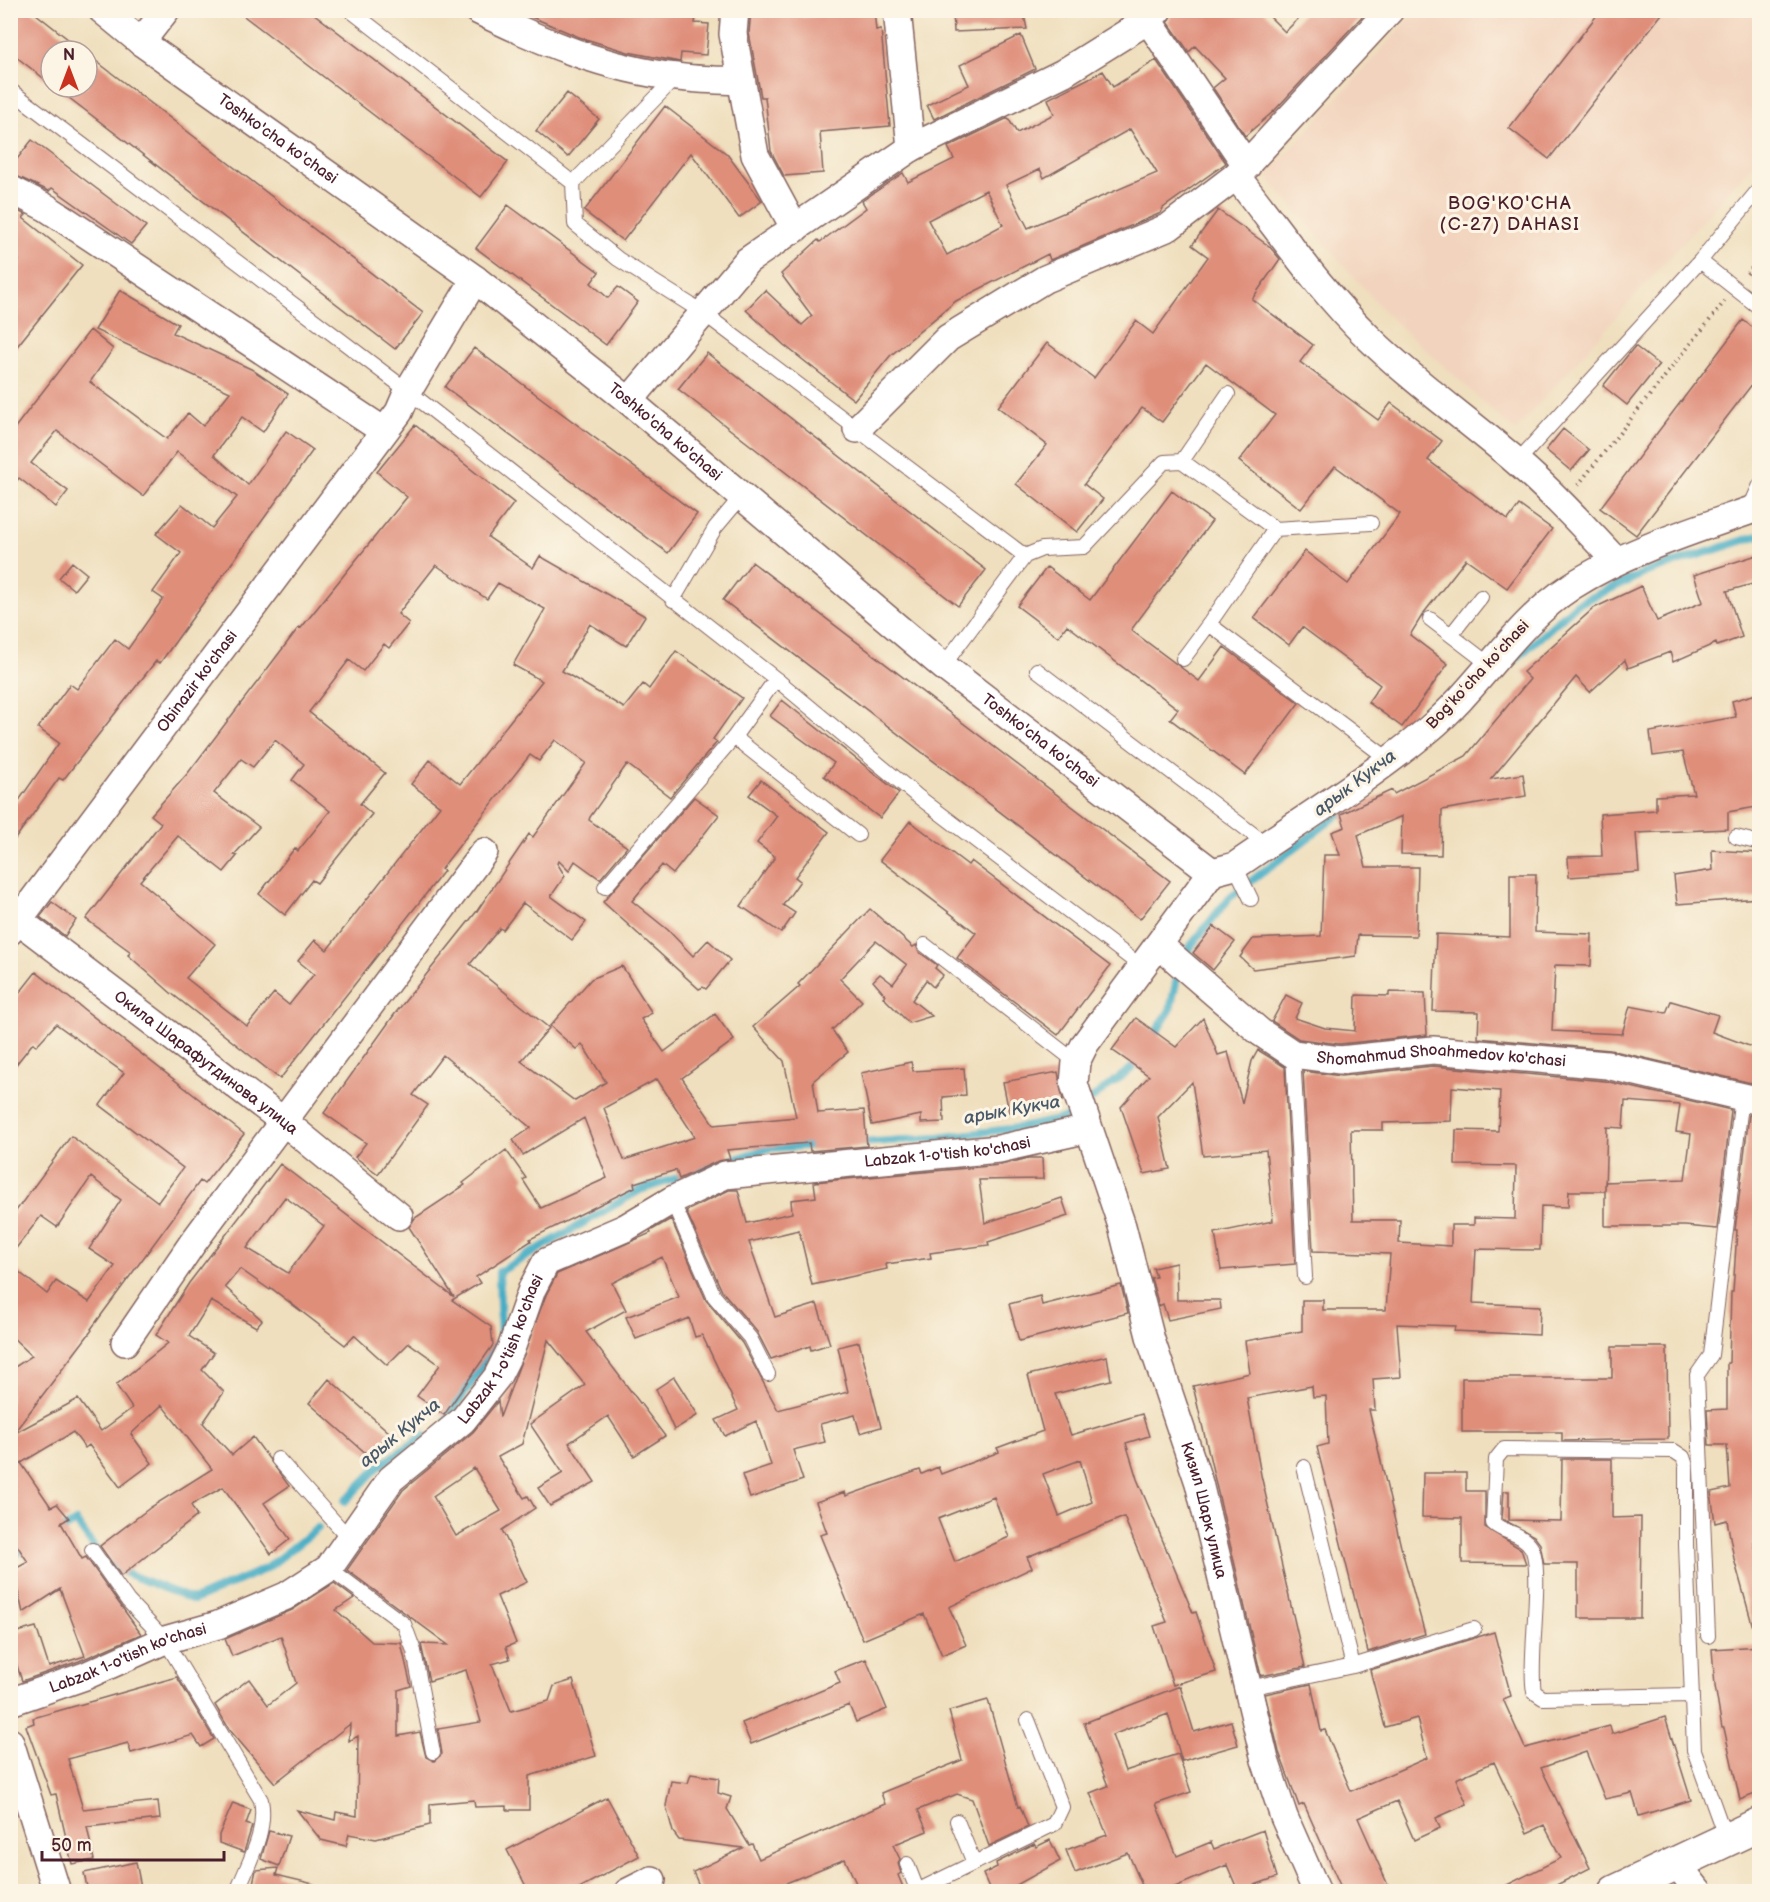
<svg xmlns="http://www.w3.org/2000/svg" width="1770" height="1902" font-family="'Balsamiq Sans',sans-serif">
  <rect width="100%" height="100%" fill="#fcf5e5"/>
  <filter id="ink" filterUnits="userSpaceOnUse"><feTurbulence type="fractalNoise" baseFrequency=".0167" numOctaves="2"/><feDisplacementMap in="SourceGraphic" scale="12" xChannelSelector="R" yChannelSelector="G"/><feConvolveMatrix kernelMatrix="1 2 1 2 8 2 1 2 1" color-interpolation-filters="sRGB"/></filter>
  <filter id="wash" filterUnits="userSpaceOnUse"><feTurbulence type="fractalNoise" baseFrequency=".008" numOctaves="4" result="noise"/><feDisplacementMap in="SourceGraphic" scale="24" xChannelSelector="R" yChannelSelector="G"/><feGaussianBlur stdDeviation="1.35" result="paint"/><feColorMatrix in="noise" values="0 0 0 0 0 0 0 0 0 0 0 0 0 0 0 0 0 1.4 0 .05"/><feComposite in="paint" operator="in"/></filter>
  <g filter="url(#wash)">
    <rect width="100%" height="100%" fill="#efdfbe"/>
    <path fill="#f2d4be" d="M1416,11H1759V157L1515,431L1388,316L1266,176Z"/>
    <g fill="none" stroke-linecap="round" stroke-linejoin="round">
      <path stroke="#46adc5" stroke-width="8" d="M1500,673L1577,604L1647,572L1760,535
        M1182,957L1229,898L1369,791
        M1151,1040L1170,1010L1179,969
        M858,1143L937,1138L1026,1127L1066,1118L1131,1069L1139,1057
        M447,1419L501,1339L499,1272L640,1190L770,1148L819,1145
        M345,1501L378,1467L425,1435
        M57,1533L76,1522L96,1550
        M10,1556L31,1548
        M105,1562L108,1566L194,1600L267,1568L318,1528"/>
    </g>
    <g id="blocks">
      <path fill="#df8e7a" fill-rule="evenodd" d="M10,10H31L83,51H51V84L10,52Z
        M236,10H309L508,162L481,197Z
        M515,10H697L695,23L709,24L706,55L681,53L680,62L628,52L579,37Z
        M751,10H801L802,17L874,10L876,30L881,29L890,126L820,132L823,173L784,176L771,151L765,97H761L749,33Z
        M953,10H1023L1027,29L954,32Z
        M1173,10H1263L1285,32L1307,10H1368L1274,111L1245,136L1213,88L1225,78L1195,46L1189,52L1168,22Z
        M1601,10H1665L1549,159L1509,128Z
        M1021,35L1035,69L934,119L927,105L969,85L960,65Z
        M87,54L423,313L395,349L55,87H87Z
        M1156,60L1226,163L1163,208L1161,213L1050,260L1048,254L956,301L890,356L854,400L784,345L746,310L765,290L802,325L812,316L781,274L818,240L820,242L866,208L862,201L903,173L908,182L954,159L948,147L1008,118L1017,133L1054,114L1048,99L1103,71L1113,87ZM1130,129L1157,173L1028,228L1006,185L1040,169L1044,178ZM986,190L1003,225L947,255L928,220Z
        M567,93L599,119L568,157L536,131Z
        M665,106L727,154L762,201L739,218L691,153L623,241L584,211Z
        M32,140L146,226L131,244L52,188L49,191L10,173V168Z
        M508,205L599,272L591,283L608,298L618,287L638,302L606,345L476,248Z
        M10,207L26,215L23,218L82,265L10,355V269L19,260L10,253Z
        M1218,210L1269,246L1280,259L1252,299L1313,345L1300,362L1378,420L1391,403L1442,441L1428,460L1508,520L1519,505L1552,529L1507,588L1466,559L1423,614L1410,635L1448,664L1402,727L1368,702L1380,685L1302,627L1289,645L1254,618L1305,551L1348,584L1400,514L1335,466L1301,509L1239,461L1275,415L1206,363L1162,422L1142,408L1084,484L1103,499L1077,532L1016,484L1047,445L998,407L1047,343L1094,378L1136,321L1153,334L1208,257L1192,245Z
        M120,290L178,324L173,333L251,369L288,394L263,432L242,417L214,455L248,485L286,431L313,450L160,663L156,661L63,780L59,778L10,846V796L18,802L59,743L38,728L70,684L77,689L115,639L128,649L163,599L153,592L181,553L156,534L182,504L212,528L237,497L177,452L143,496L57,431L31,463L68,491L56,507L19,478L10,489V434L90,330L113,349L90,382L167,439L188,413L203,426L230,392L95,330Z
        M1743,320L1760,333V374L1636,535L1600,508Z
        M1635,346L1659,365L1627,405L1603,386Z
        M474,348L697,514L668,553L445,387Z
        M707,353L986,570L958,606L678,389Z
        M415,425L514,503L488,537L533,568L540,556L645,616L626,646L590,624L562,671L624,708L643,684L649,689L676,651L742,698L713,739L717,742L670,797L627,764L590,817L589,820L627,847L600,879L575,861L569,871L559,861L557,863L565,876L551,896L586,922L572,940L523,903L503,930L500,928L470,964L549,1028L521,1061L575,1101L606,1082L582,1044L576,1049L550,1026L591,979L622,966L652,1013L641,1019L664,1052L715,1014L734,1040L682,1078L714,1125L796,1117L784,1061L753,1027L800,986L798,984L870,909L913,947L916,945L919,952L937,965L935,968L943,975L933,987L926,980L912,1000L932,1016L909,1023L883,997L885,995L873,981L880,974L893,984L907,965L876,941L840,979L862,1001L832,1030L848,1052L813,1081L818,1113L864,1110L867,1146L810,1151L809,1143L727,1150L730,1159L718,1161L679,1179L676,1170L634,1183L635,1187L530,1239L531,1241L476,1277L480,1283L452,1300L491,1327L493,1345L444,1415L417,1396L440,1365L409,1343L387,1365L354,1335L345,1345L271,1288L270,1290L240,1269L225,1287L262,1320L256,1327L211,1301L189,1336L214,1353L202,1370L224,1392L203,1423L232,1455L253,1437L289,1486L264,1503L290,1539L271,1554L223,1487L191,1505L197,1516L121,1576L100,1546L151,1507L212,1469L162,1405L131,1434L152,1463L120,1487L89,1445L85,1448L73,1432L21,1463L51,1507L57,1504L69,1518L61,1523L82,1559L86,1557L141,1634L79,1661L22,1681L10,1644V1634L36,1627L49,1667L85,1656L60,1589L23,1613L13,1570L28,1562L10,1535V1370L32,1356L10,1335V1265L47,1294L56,1281L89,1302L115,1266L89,1249L121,1200L91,1177L57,1227L41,1216L10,1256V1219L71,1136L158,1202L183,1168L100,1105L124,1073L56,1024L36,1046L33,1043L10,1072V1005L36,972L244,1134L204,1184L200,1181L91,1329L92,1330L13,1434L78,1399L101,1431L132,1408L116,1385L168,1343L156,1335L189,1283L280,1164L454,1297L409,1227L415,1218L465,1185L463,1183L506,1150L526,1178L523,1180L541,1208L607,1178L584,1118L523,1155L513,1140L531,1128L443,1055L413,1095L428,1105L378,1174L355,1157L366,1143L324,1113L394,1015L477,911L529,834L533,837L586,763L555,740L539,761L530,755L441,869L444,871L280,1079L171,993L128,955L131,952L86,919L161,823L151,815L188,773L299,627L301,628L407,497L377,472ZM436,565L487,599L498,583L545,609L513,665L542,681L460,784L430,760L411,784L440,806L327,950L315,940L298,961L314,974L289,1005L274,993L247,1026L186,978L215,944L140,881L178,836L224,872L237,856L234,855L259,827L214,793L241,759L253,767L275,740L304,764L292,780L330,811L298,851L295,848L259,894L285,915L312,880L317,883L372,814L360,804L385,773L309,712L349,660L363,671L384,644L389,648L409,623L398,614ZM657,1079L695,1137L624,1160L604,1108ZM285,1197L324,1226L288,1273L247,1248Z
        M1563,429L1589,450L1571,471L1546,450Z
        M1172,491L1212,521L1131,630L1199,681L1224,647L1299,703L1245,775L1170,719L1178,709L1067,625L1058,637L1017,606L1047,567L1090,600Z
        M1760,554V582L1727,591L1742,637L1717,646L1716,643L1673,662L1670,652L1628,668L1625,660L1590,692L1576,677L1491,779L1523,774L1526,796L1442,810L1441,855L1401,854L1402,816L1358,835L1366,867H1418L1416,936L1358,935L1356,956L1253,969L1240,957L1253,939L1321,936L1324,855H1340L1332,832L1345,827L1341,814L1392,790L1394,794L1466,756L1530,679L1523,672L1594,608L1641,586L1657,621L1703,602L1694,575Z
        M72,562L87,574L74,590L59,578Z
        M752,562L1170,881L1140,919L723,600Z
        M1760,693V796L1756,797L1757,807L1728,812V829L1636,833L1639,872L1569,877L1568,857L1602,856L1600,814L1656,810V796L1694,794L1683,752L1653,756L1650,732L1736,717L1732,701Z
        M782,700L899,793L880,818L824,776L834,763L770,716Z
        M761,780L829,832L795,877L800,881L783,905L795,913L781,933L741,906L775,857L757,843L777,816L749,795Z
        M694,797L719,815L673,874L662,865L632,901L668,930L693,956L708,940L730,960L706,989L703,987L699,989L603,902Z
        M910,821L968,865L971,861L1110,966L1058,1035L957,958L976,933L880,860Z
        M1712,850L1760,853V898L1677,904L1674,876L1713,870Z
        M1510,874H1536L1535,932L1592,934L1591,966L1555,965L1552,1031L1622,1034L1630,1006L1666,1013L1671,1001L1718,1015L1712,1032L1760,1050V1085L1610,1050L1478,1038L1479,1012L1433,1011L1436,934L1510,937Z
        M52,902L76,920L65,936L40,917Z
        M1214,926L1235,942L1213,970L1193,953Z
        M1389,992L1425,993L1427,1035L1340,1044L1299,1039L1272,1021L1286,995L1302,1003L1295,1018L1325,1028L1355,1031L1356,995L1389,996Z
        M1136,1018L1176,1047L1203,1018L1218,1055L1228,1052L1242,1103L1252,1061L1258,1050L1285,1067L1295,1264L1221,1270L1215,1233L1273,1221L1266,1150L1203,1156L1192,1082L1158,1117L1170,1169L1144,1174L1121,1107L1149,1076L1112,1050Z
        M911,1062L913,1071L964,1068L966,1095L943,1097L944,1122L921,1123V1115L872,1125L861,1073Z
        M1433,1066L1605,1081L1731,1110L1717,1229L1685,1226H1605V1182L1685,1179L1691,1134L1676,1132L1680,1105L1625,1101L1623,1128L1607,1127L1605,1191H1569L1568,1207L1541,1206L1540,1250L1476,1249L1473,1303L1540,1306L1539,1335L1454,1331L1455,1326L1397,1324L1401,1377L1373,1379L1375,1410H1369L1401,1547L1425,1634L1368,1652L1317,1447L1328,1444L1326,1396L1313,1397L1312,1386L1247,1398L1261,1475L1305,1667L1261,1676L1193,1386L1250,1373L1245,1341L1302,1331V1300H1323V1310H1386L1390,1254L1313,1251L1303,1071L1341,1076ZM1452,1087L1500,1091L1498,1131L1456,1130L1455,1165L1516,1166L1515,1219L1474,1218V1225H1451V1246L1399,1243L1400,1220H1353L1351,1130H1383V1123L1451,1121Z
        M1058,1072L1063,1101L1009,1112L1003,1082Z
        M1749,1115L1760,1116V1239L1755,1292H1758L1756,1362H1760V1542L1754,1543L1760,1562V1630L1754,1631L1734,1559L1727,1520L1715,1523L1711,1492L1730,1488L1727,1445H1709L1707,1410L1727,1409V1363H1729L1731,1292H1733L1737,1230H1735Z
        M1029,1158H1042L1043,1179L979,1180L985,1223L1062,1198L1068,1216L988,1242L989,1245L930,1253L931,1258L886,1264L887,1269L812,1285L799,1230L749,1242L775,1317L817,1304L830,1344L811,1350L810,1346L771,1359L757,1332L722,1291L686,1211L729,1190H738L747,1223L792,1213L791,1200L816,1197L814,1182L1001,1165Z
        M671,1219L706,1300L742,1343L778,1410L848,1392L838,1347L859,1342L881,1427L860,1433L855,1415L820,1424L825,1442L793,1450L803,1480L750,1498L742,1475L771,1465L756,1421L725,1436L716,1420L738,1410L702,1335L695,1337L689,1318L636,1339L626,1317L679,1297L662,1257L612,1283L626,1310L586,1332L665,1436L634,1456L608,1416L569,1443L595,1482L550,1506L538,1488L563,1473L530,1424L585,1385L548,1340L522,1444L498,1457L524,1498L528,1496L535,1508L502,1530L527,1582L497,1596L516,1643L506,1647L510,1659L492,1664L511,1711L549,1701L554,1686L573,1680L596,1756L529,1776V1810H507V1806L475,1807L474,1800L430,1804V1825L376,1839L349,1834L346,1846L321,1840L297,1810L335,1820L336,1812L357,1816L358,1736L349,1741L350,1724L275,1783L229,1729L215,1705L249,1679L268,1705L296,1683L281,1636L232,1656L225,1639L292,1610L334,1583L354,1598L336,1610L372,1642L401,1643L411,1686L398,1690V1736L420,1732L426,1757L434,1761L442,1754L438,1729L481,1722L466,1670L429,1681L421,1644L448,1645L347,1570L403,1490L473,1432L498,1401L500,1417L546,1295L557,1274L651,1233L650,1231ZM474,1468L501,1511L456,1536L433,1496Z
        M1176,1263L1177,1300H1220L1221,1309L1168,1320L1163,1304L1159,1306L1151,1278L1156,1277L1153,1268Z
        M1121,1285L1128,1313L1019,1341L1009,1304L1040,1296L1042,1305Z
        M1612,1347H1667L1668,1439L1562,1441V1432H1462V1378H1612Z
        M1107,1356L1111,1380L1055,1394L1071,1435L1142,1414L1149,1436L1126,1443L1137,1479L1193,1613L1196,1612L1216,1672L1173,1685L1154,1626L1167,1622L1124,1517L1027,1557L1032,1568L949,1607L966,1645L942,1655L924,1614L863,1640L820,1535L827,1533L816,1502L845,1492L846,1496L920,1470L922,1474L938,1467L941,1474L999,1452L997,1448L1043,1431L1028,1375ZM1080,1460L1092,1502L1059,1516L1043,1474ZM994,1497L1009,1537L955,1562L938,1519Z
        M674,1377L698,1415L674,1430L656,1389Z
        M329,1379L390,1433L369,1456L309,1403Z
        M1562,1459H1612V1518L1641,1517L1640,1618H1578V1564H1544L1540,1544L1534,1536L1502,1519L1504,1491H1509V1520L1561,1521Z
        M1423,1473H1466V1491H1485V1527L1521,1549L1526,1564L1462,1563V1518L1422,1517Z
        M1494,1632L1511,1696L1503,1699L1525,1748L1610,1726L1612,1734L1665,1717L1691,1800L1639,1816L1632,1793L1605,1799L1586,1752L1541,1768L1590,1868L1543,1892H1493L1561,1858L1544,1825L1527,1833L1494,1762L1456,1779L1467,1804L1436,1818L1440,1828L1414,1840L1397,1801L1358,1818L1391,1892H1343L1304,1804L1299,1806L1279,1752L1265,1694L1311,1684L1321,1731L1325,1730L1351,1791L1427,1758L1417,1718L1385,1727L1370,1670Z
        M1760,1646V1792L1740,1800L1724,1728H1722L1715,1686L1712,1649Z
        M866,1659L887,1709L856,1722L849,1705L751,1744L742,1723L840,1683L835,1671Z
        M177,1677L214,1739L201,1747L193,1735L131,1753L128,1743L68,1759L83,1809L158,1801L160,1819L87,1827L94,1860L72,1864L56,1794L51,1795L26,1726L34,1723L33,1718Z
        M1180,1686L1194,1732L1231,1721L1238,1745L1182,1761L1168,1714L1112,1735L1125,1771L1178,1754L1191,1792L1156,1804L1177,1856L1211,1842L1214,1849L1263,1830L1277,1877L1238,1891L1227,1865L1163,1892H1145L1128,1853L1075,1873L1066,1850L1107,1835L1090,1793L1108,1786L1084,1723Z
        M988,1700L1018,1807L1020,1806L1028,1827L989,1846L972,1799L957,1794L918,1810L927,1831L893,1845L900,1859L898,1863L901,1873L898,1875L905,1892H860L845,1859L764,1892H702L693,1872L743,1848L679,1840L673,1832L666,1806L671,1781L688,1783L691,1774L719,1778L718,1793L731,1797L727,1809L749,1845L752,1844L759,1859L885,1804L881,1793L962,1760L949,1711Z
        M607,1797L639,1856L572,1892H529L507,1850Z
        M233,1803L251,1810L246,1824L252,1826L244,1852L219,1843V1835Z
        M269,1831L289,1836L279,1866L261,1859Z
        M1050,1840L1060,1861L1004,1892H991L983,1874L997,1867L996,1863L1034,1844L1036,1847Z
        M136,1862L142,1892H88L84,1873Z
        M278,1868L276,1875L314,1884L313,1892H251L256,1870Z"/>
    </g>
  </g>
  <g filter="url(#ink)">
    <use href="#blocks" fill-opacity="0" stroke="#84625e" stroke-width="1.5"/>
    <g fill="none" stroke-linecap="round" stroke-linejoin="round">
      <defs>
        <path id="service" d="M350,10L573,183L676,77
          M10,90L408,391L776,679L916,795L1142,967
          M573,183L575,224L618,259L702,312L1025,556L943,666
          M1700,261L1760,188
          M1182,461L1228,394
          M1517,462L1700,261L1760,308
          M1749,510L1760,485
          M1275,529L1371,523
          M1025,556L1042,549L1084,547L1164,462L1182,461L1275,529L1209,624L1388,759
          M673,600L715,528L741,497
          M1430,619L1490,665
          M1451,635L1481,597
          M1183,659L1209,624
          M1037,670L1266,844
          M776,679L734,737L858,835
          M1736,837L1760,843
          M1235,866L1251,899
          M605,887L734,737
          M925,945L1076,1062
          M1293,1054L1305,1277
          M672,1200L714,1296L750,1338L768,1374
          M278,1459L349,1538
          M1304,1467L1353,1666
          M92,1550L128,1601L165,1640L261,1800C267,1831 250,1859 239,1887
          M329,1568L404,1624L414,1651L433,1752
          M1708,1636L1697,1375L1711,1355L1742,1096
          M1249,1688L1353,1666L1474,1629
          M1691,1695L1543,1698L1534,1692C1528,1661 1544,1567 1531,1547C1521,1532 1505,1534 1493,1523L1496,1459L1504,1449L1674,1451L1683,1457L1686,1466V1545L1694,1750L1726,1839
          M957,1821L974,1863
          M907,1864L918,1892
          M917,1891L1054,1824L1062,1807L1028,1720"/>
        <g id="minor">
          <path id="s1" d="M102,10L141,42L475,279L629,401L943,666L1212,872"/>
          <path d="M477,10C540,41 606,69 677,77C698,80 720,80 741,81"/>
          <path d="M735,10L733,34L755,155L795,229"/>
          <path d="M897,10L911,148"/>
          <path d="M1148,20L1247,166"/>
          <path d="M141,42L166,10"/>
          <path d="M1236,176C1279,230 1319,290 1369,338C1415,383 1468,420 1516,461C1552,492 1584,527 1616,561"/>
          <path d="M10,189L47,208L384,431"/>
          <path d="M629,401L747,261L911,148L1063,73L1148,20L1158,10"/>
          <path d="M857,429L948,338L1045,279L1169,227L1236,176L1390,10"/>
          <path id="s2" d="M1212,872L1085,1044L1076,1062L1074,1084L1122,1226L1151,1340L1199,1483L1265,1760L1284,1817L1317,1892"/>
          <path d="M1212,872L1235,866C1299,822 1367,780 1428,730C1480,687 1514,624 1572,586C1626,551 1698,529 1760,507"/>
          <path id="s3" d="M10,914L282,1120L399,1216"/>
          <path id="s4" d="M10,931L399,412L408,391L475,279"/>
          <path id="s5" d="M1159,945L1260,1032L1293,1054L1340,1060L1433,1050L1607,1065L1760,1101"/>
          <path d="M125,1342L192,1244L484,852"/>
          <path id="s6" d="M10,1702L85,1676L165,1640L218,1625L286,1596L329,1568L391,1479L463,1420L497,1377L511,1349L532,1289L546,1262L625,1228L672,1200L725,1175L999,1149L1088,1129"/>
          <path d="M10,1742L57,1892"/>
          <path d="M1677,1864L1699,1892"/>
          <path d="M628,1892L652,1880"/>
        </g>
        <path id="tertiary" d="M1615,1892L1760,1824"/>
      </defs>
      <use href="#service" stroke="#84625e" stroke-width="16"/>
      <use href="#minor" stroke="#84625e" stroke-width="30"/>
      <use href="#tertiary" stroke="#84625e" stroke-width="36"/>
      <path stroke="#84625e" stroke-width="4" stroke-dasharray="1.5 4.5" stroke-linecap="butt" d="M1747,274L1760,258
        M1578,485L1725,301"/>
      <use href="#service" stroke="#fff" stroke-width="14"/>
      <use href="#minor" stroke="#fff" stroke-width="27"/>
      <use href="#tertiary" stroke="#fff" stroke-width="33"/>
    </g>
  </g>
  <g text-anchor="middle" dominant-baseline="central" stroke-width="6" stroke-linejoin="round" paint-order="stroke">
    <g font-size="16" fill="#4a1f2b" stroke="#fcf5e5">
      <text stroke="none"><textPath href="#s1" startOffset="218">Toshko'cha ko'chasi</textPath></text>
      <text stroke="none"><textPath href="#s1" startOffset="704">Toshko'cha ko'chasi</textPath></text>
      <text transform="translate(1478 675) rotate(-47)">Bogʻkoʻcha koʻchasi</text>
      <text stroke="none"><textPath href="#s4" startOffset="312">Obinazir ko'chasi</textPath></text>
      <text stroke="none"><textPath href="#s1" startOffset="1190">Toshko'cha ko'chasi</textPath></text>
      <text stroke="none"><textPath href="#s5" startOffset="322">Shomahmud Shoahmedov ko'chasi</textPath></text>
      <text stroke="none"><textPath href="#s3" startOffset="246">Окила Шарафутдинова улица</textPath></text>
      <text stroke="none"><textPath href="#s6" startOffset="1152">Labzak 1-o'tish ko'chasi</textPath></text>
      <text stroke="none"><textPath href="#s6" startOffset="630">Labzak 1-o'tish ko'chasi</textPath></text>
      <text stroke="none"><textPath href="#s2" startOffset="702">Кизил Шарк улица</textPath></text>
      <text stroke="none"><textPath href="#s6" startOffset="126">Labzak 1-o'tish ko'chasi</textPath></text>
    </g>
    <g font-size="18" letter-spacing="1.5" fill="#4a1f2b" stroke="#fcf5e5">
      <text x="1510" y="203">BOG'KO'CHA<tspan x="1510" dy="21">(C-27) DAHASI</tspan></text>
    </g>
    <g font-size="18" font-style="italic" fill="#485869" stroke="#fcf5e5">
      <text transform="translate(1355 783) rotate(-37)">арык Кукча</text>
      <text transform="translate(1012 1110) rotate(-10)">арык Кукча</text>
      <text transform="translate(400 1433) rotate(-39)">арык Кукча</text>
    </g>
  </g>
  <rect width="1770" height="1902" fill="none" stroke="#fcf5e5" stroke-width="36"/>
  <g transform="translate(69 69)"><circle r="28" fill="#fcf5e5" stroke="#b59f9b" stroke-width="1.5"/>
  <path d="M0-4.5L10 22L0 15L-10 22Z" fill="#c8321e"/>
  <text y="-9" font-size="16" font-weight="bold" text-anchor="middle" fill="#4a1f2b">N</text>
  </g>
  <path d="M42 1851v9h182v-9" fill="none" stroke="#4a1f2b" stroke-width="3"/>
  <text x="51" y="1851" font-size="18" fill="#4a1f2b" stroke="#fcf5e5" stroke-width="4.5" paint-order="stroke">50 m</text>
</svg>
